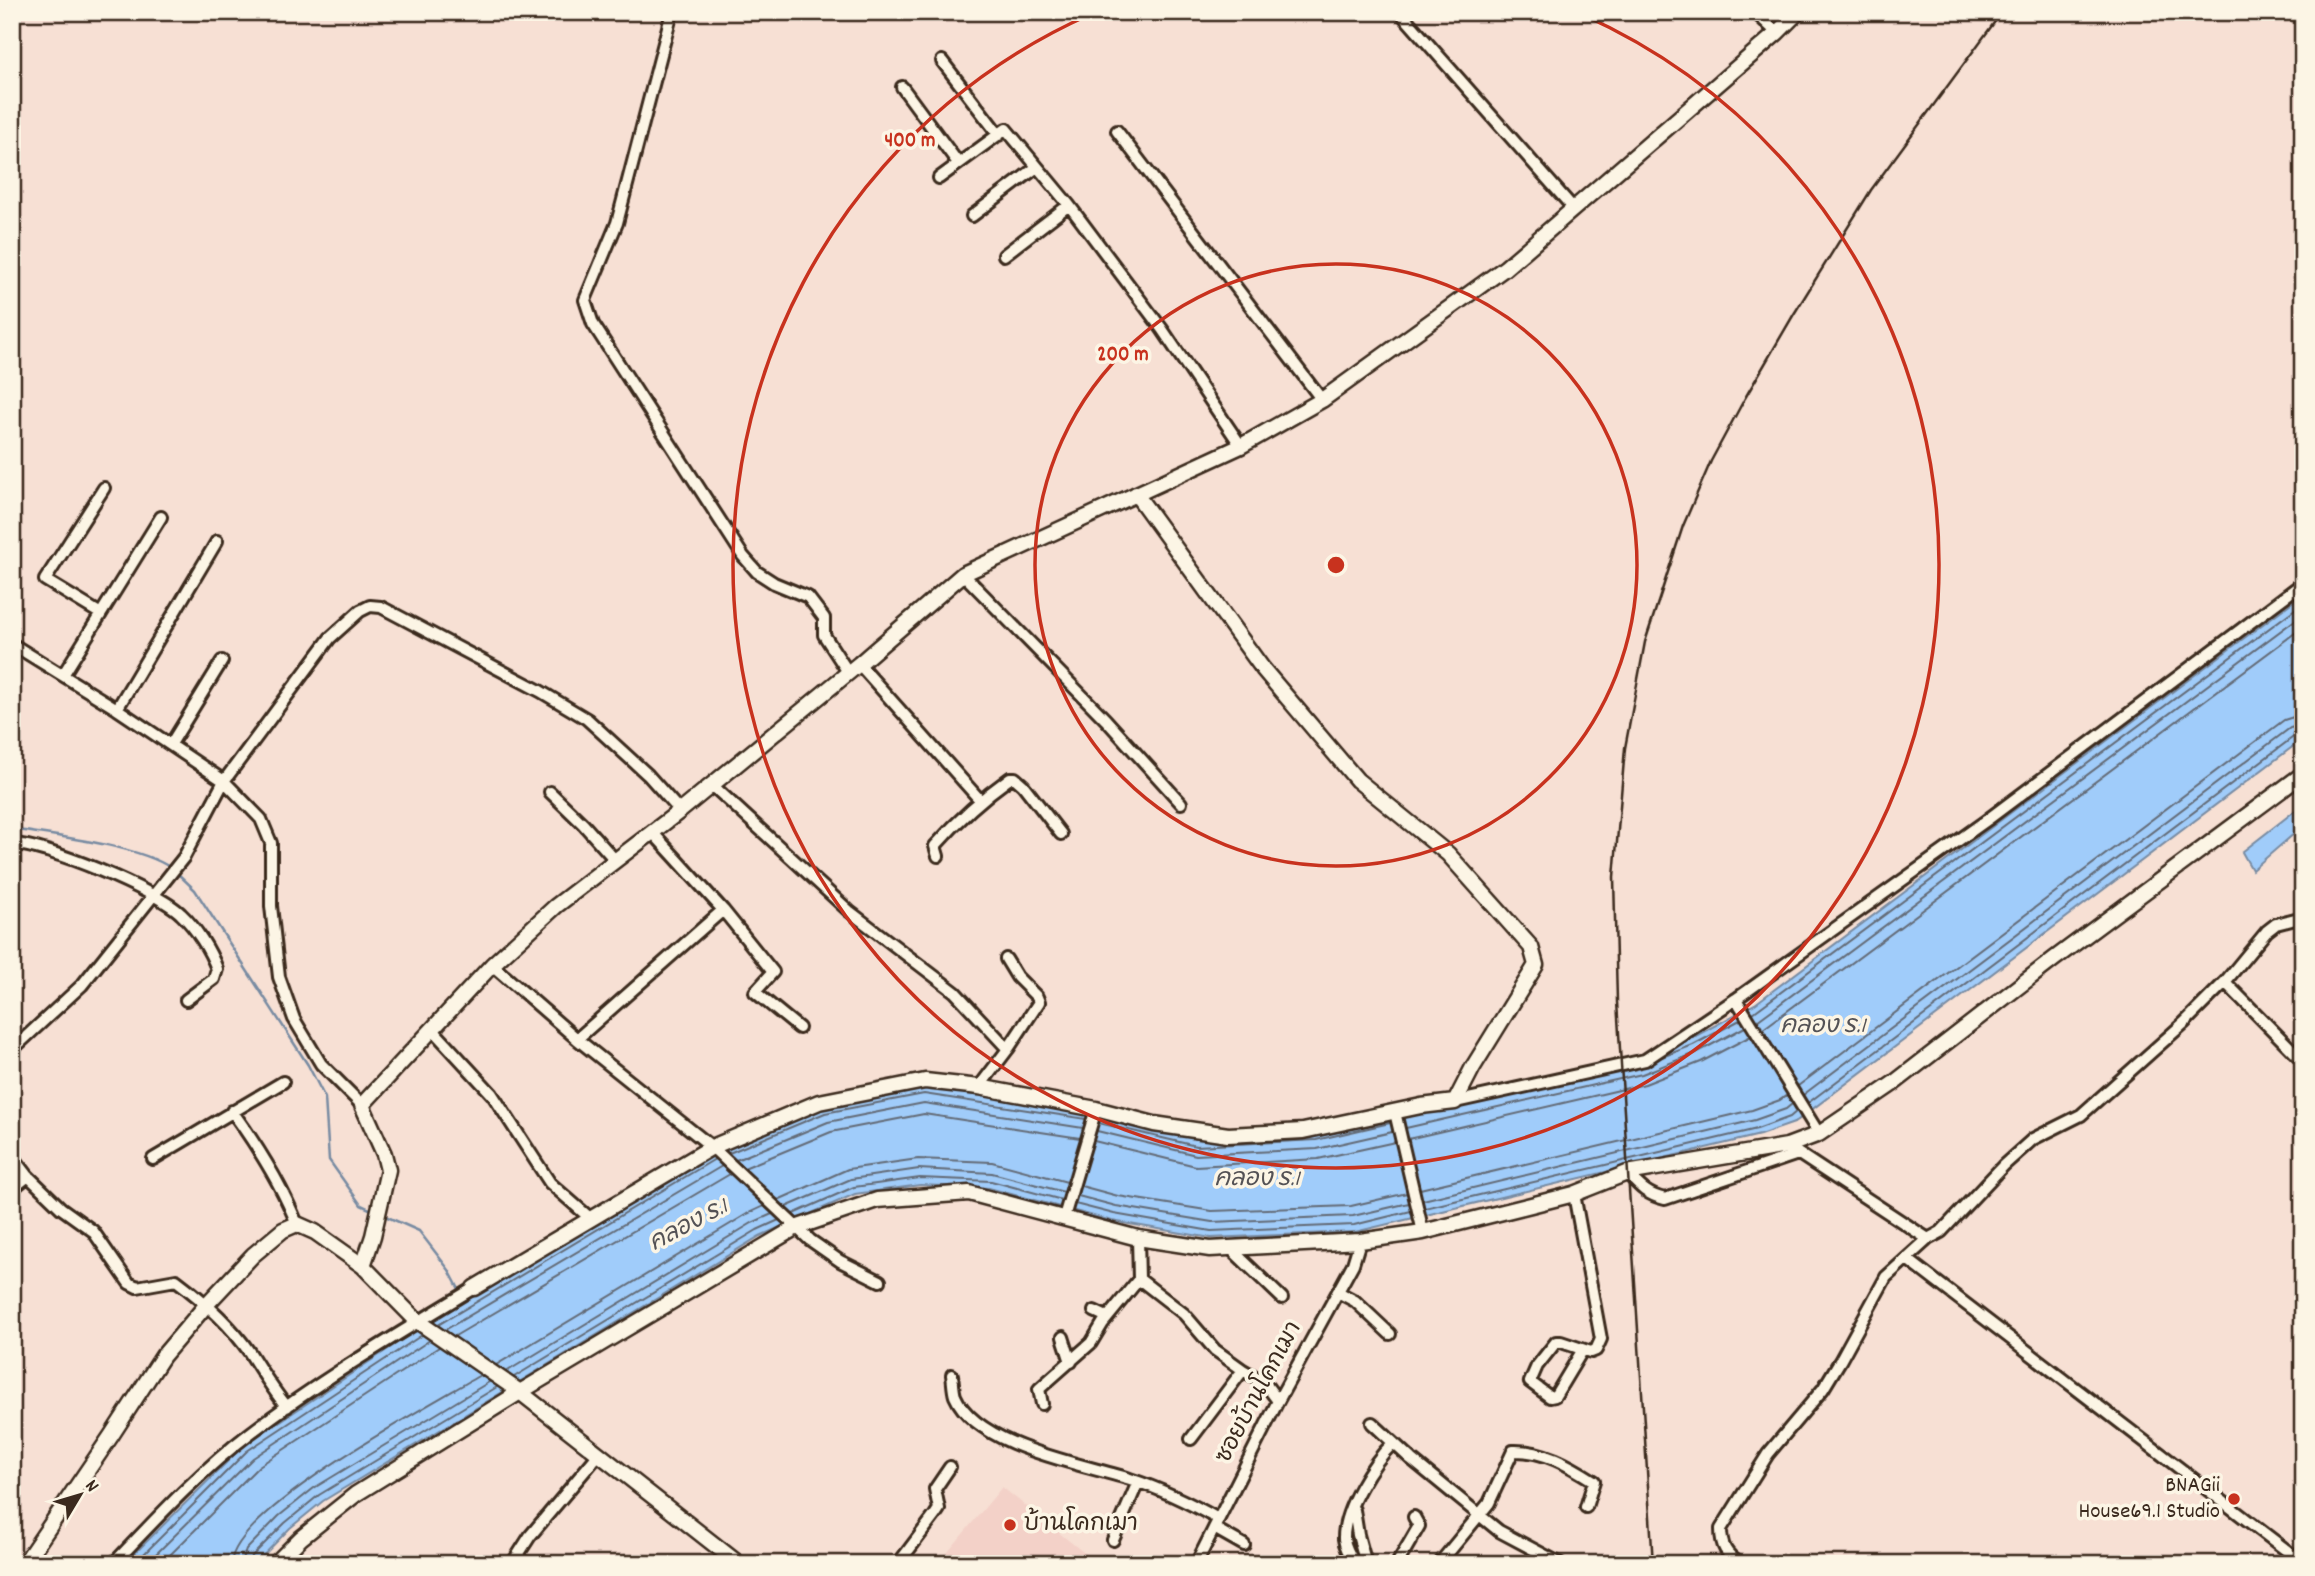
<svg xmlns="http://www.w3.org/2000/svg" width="2315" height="1576" font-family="Dekko,'Playpen Sans Thai',sans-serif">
  <rect width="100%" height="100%" fill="#f7e0d4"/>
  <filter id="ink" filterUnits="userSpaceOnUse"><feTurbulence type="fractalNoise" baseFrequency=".0143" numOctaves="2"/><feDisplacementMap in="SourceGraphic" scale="14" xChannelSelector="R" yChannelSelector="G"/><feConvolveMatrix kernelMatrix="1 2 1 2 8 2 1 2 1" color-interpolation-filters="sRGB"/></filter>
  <g filter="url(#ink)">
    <path fill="#f3d1c8" d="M1002,1487L1098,1564H938Z"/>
    <path fill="#a0ccfa" stroke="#788ba2" stroke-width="2" d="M2303,594V739L1794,1123L1760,1135L1355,1232L1211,1238L1112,1221L989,1188L920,1185L855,1194L760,1236L323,1501L290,1528L255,1564H124L243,1446L463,1299L708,1155L823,1106L924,1087L1087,1112L1196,1139L1315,1133L1638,1059L1690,1039L1755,1004Z
      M2301,806L2303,826L2252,870L2242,852Z"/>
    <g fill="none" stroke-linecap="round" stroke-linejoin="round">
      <path stroke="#636b76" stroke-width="2" d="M1753,1013L2303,603
        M1757,1021L2303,614
        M1763,1029L2303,627
        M1662,1057L1693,1045L1740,1020
        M1798,1086L2284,720L2303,714
        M1803,1095L2290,728L2303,725
        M1808,1103L2296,735L2303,734
        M1099,1123L1196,1146L1316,1140L1390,1123
        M1406,1128L1642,1074L1696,1053L1745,1027
        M1097,1131L1196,1155L1317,1149L1392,1132
        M1408,1139L1645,1084L1701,1062L1751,1036
        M1094,1141L1196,1166L1318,1159L1395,1142
        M729,1153L825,1113L924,1094L1086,1119
        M736,1160L828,1122L924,1103L1083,1128
        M744,1168L831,1132L924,1114L1080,1138
        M1081,1186L1118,1196L1212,1211L1351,1206L1407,1193
        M1420,1189L1752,1110L1780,1100L1787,1095
        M1078,1196L1116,1206L1212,1222L1353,1216L1409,1203
        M778,1200L848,1169L918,1159L992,1162L1067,1182
        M1423,1200L1755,1120L1786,1109L1792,1104
        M1075,1204L1114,1214L1211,1231L1354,1225L1411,1211
        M786,1207L851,1179L919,1169L992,1173L1064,1192
        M1425,1208L1757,1129L1790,1117L1797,1111
        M793,1214L854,1187L920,1178L991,1181L1062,1200
        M438,1325L715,1159
        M445,1330L722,1166
        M455,1336L730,1174
        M496,1365L747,1214L764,1206
        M506,1372L752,1223L772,1214
        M514,1377L757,1230L779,1220
        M134,1564L247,1451L422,1335
        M146,1564L253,1458L430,1340
        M161,1564L259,1466L439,1347
        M231,1564C233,1510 432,1404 480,1375
        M241,1564L246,1550L279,1516L314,1488L489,1382
        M250,1564L252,1556L285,1523L319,1495L497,1387"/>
      <path stroke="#788ba2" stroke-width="2.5" d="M12,829C55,836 137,845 171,868
        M176,872L195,890L308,1065L325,1098L329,1160L361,1205L374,1211
        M383,1215L419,1231L449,1270L460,1291"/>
      <defs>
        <path id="street" d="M672,12L617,223L585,300L593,324L743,556L757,572L774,583L808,597L824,618V635L848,672
          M1400,12L1574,209
          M1755,12L1777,33
          M942,61L999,135
          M902,87L958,163
          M1117,131L1322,400
          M939,178L1006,129L1069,205L1162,329L1241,446
          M972,216L1037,167
          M1004,255L1069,205
          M963,574L1106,720L1181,803
          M101,614L45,580L104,488
          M12,644L117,709L224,781L261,819L271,843V906L279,977L294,1019L321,1064L362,1105
          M859,664L980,800
          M63,675L161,517
          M117,709L217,541
          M171,744L222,661
          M712,785L849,911L955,992L1008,1049L979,1087
          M550,792L583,824L615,860
          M653,833L723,910L773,972L755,992L799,1028
          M12,844C45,844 158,891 181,914C196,928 210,950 217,969L214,979L186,1000
          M938,856L935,846C958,820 982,798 1010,778H1015L1023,785L1061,834
          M1006,959L1017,977L1037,997L1039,1002L1008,1049
          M492,965L577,1039L712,1147L810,1240L840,1261L880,1281
          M2225,982L2303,1061
          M1736,999L1819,1134
          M433,1030L492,1094L550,1183L591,1219
          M577,1039L723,910
          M12,1050L82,985L184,857L224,781L330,638L360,611L370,606L381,607L540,691L587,719L648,775L680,811
          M1455,1102L1645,1060L1736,999L1987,820L2303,583
          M232,1111C258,1147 281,1183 297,1224
          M1395,1112L1423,1232
          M1787,1146L1928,1239L1941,1232L2004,1165L2033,1139L2081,1115L2184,1023L2225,982L2267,931L2276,924L2303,917
          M12,1155L28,1176L61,1208L93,1231L129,1283L137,1287L176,1280C204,1301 230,1324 250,1353C262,1372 273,1390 287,1407
          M153,1159L283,1082
          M1627,1173C1640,1187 1647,1195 1665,1199L1798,1154
          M12,1189L28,1176
          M1574,1194L1601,1339L1596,1350L1591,1352L1561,1342H1556L1537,1366L1530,1382L1550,1397L1555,1396L1582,1351
          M1064,1217L1096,1109
          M1138,1238L1139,1279L1184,1314L1215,1350L1243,1370L1264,1382L1278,1401
          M1230,1248L1282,1298
          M1907,1259L2303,1563
          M1338,1292L1355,1301L1390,1334
          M1094,1311L1107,1317
          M1063,1337L1071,1362
          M952,1375C953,1381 953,1390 955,1396C977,1447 1083,1464 1130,1479C1161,1489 1190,1503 1218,1519
          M1042,1404L1039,1389L1091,1343L1103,1323L1139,1279
          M1372,1423L1411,1459L1499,1531L1561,1564
          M1191,1439L1243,1370
          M1354,1510L1358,1535L1366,1564
          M1214,1528L1244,1545
          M1113,1540L1138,1482
          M113,1564C156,1519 199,1472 249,1434C320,1380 398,1334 474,1288
          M512,1564L530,1536L598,1455
          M898,1564L935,1515L939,1509L935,1489L950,1467
          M1196,1564L1278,1401L1353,1264L1360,1241
          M1355,1564C1350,1556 1345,1547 1344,1539C1343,1510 1373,1462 1393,1443
          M1397,1564L1419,1526L1414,1517
          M1439,1564L1489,1503L1513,1451C1543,1450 1569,1465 1594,1481L1586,1507
          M1740,1564C1726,1554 1721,1546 1721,1529L1768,1454L1823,1389L1840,1361L1886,1277L1928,1239"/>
        <path id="secondary" d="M474,1288L712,1147L819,1102L925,1081L979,1087L1096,1109L1154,1124L1228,1135L1303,1131L1421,1106L1455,1102L1473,1067L1536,965L1531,947L1448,854L1357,780L1263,669L1136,494
          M24,1564L111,1436L163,1356L207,1304L253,1255L283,1230L297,1224L315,1232L363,1266
          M275,1564L301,1538L356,1494L520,1392L795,1228L877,1200L969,1193L1138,1238L1210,1249L1360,1241L1423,1232L1531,1205L1574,1194L1627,1173L1787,1146L1819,1134L1894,1083L2054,959L2303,774
          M739,1564L520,1392L417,1321L363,1266L373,1236L388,1170L384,1154L362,1105L492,965L556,906L680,811L859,664L963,574L1241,446L1322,400L1505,268L1777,33L1798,12"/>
      </defs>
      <use href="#street" stroke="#3b2a1e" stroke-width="16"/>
      <use href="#secondary" stroke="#3b2a1e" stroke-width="19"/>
      <use href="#street" stroke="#fcf5e5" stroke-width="10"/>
      <use href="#secondary" stroke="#fcf5e5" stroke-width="14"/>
      <path stroke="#3b2a1e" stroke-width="2.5" d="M1653,1564L1617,1002L1614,877L1625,748L1645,642L1683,526L1711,461L1745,398L1794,314L1871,190L2002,12"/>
    </g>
  </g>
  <g fill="none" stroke="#c8321e" stroke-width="3.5">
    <circle cx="1336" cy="565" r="301"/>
    <path d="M1581 14A603 603 0 1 1 1091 14"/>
  </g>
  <g fill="#c8321e" stroke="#fcf5e5" stroke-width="2.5">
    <circle cx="2234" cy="1499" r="7"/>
    <circle cx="1010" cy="1525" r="7"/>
  </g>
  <g text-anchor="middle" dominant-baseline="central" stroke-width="7" stroke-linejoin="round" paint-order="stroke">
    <g font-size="23" fill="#3b2a1e" stroke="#fcf5e5">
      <text transform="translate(1260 1393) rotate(-62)">ซอยบ้านโคกเมา</text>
    </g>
    <g font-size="23" fill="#3b2a1e" stroke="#fcf5e5" text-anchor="end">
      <text x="2220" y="1486">BNAGii<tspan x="2220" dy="26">House69.1 Studio</tspan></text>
      <text x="1024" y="1525" text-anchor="start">บ้านโคกเมา</text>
    </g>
    <g font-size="24" font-style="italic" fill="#545255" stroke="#fcf5e5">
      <text x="1823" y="1027">คลอง ร.1</text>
      <text x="1257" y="1180">คลอง ร.1</text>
      <text transform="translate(689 1226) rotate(-28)">คลอง ร.1</text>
    </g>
  </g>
  <circle cx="1336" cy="565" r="10" fill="#c8321e" stroke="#fcf5e5" stroke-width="3.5"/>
  <g font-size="21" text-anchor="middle" font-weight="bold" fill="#c8321e" stroke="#fcf5e5" stroke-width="7" stroke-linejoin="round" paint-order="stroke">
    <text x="910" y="146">400 m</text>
    <text x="1123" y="360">200 m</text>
  </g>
  <rect width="2315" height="1576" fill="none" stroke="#fcf5e5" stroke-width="42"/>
  <rect x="21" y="21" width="2273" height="1534" fill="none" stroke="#3b2a1e" stroke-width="2.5" filter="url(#ink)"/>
  <g transform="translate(80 1495) rotate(52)" stroke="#fcf5e5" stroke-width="5" paint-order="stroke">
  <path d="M0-5L12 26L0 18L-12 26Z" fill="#3b2a1e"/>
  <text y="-10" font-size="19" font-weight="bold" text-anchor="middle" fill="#3b2a1e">N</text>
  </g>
</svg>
